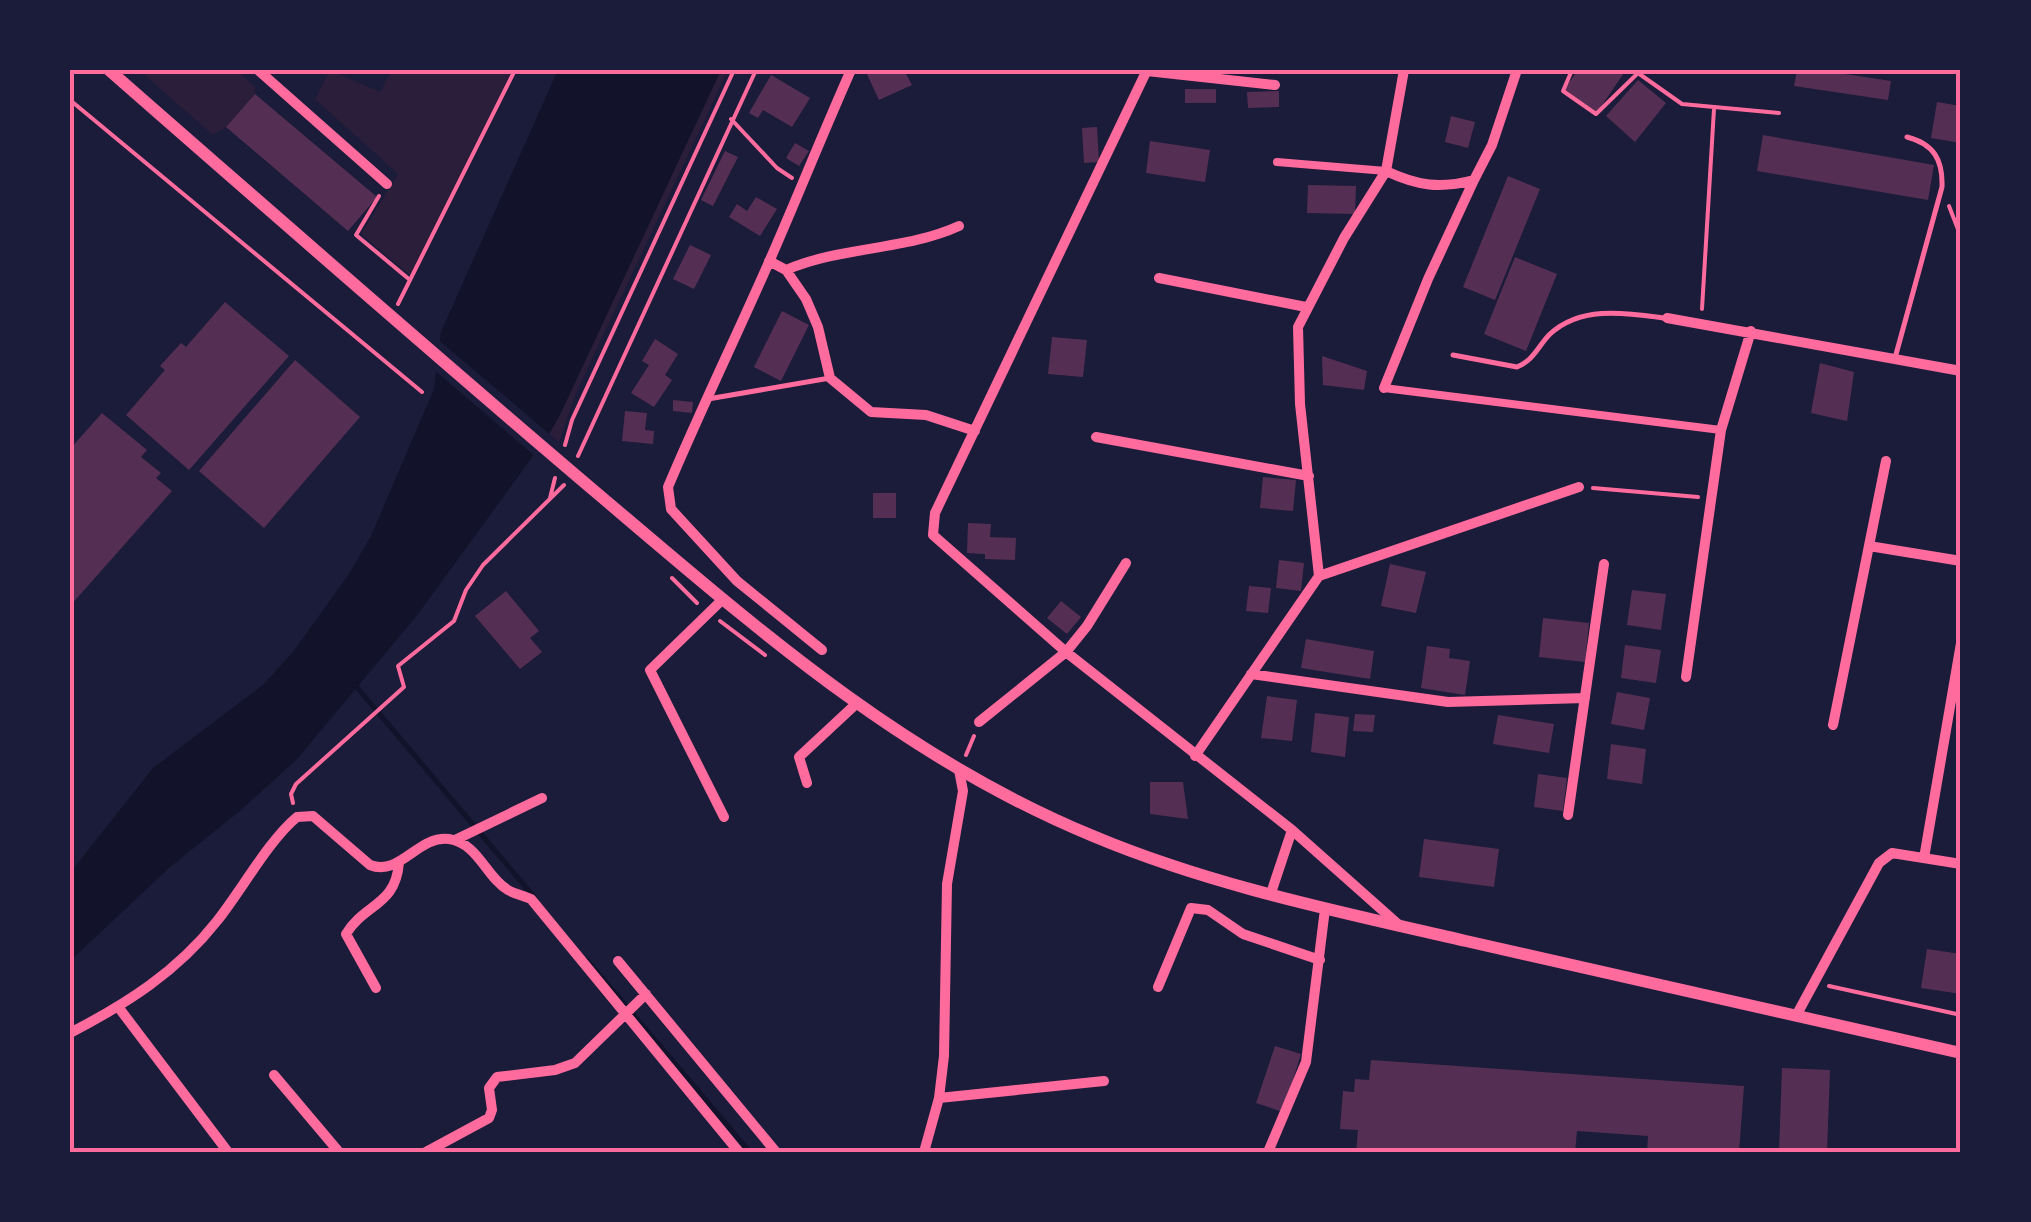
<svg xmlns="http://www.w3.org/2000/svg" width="2031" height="1222" font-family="'PT Sans',sans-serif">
  <rect width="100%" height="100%" fill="#1b1b3a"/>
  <path fill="#2a1e3b" d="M139,70H237L255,87V94L226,127L213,135Z
    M330,70L380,92L392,70H512L412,277L361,234L398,174L315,99Z
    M721,70H728L576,393L559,442L549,434Z"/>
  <path fill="#12122b" d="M558,70H721L560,415L549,434L418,614L297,759L241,810L170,867L70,961V873L153,768L263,685L293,652L349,574L371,536L434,389L441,332Z"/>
  <path fill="#1b1b3a" d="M435,337L553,437L537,458L432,368Z"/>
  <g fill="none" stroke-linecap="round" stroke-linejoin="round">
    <path stroke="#12122b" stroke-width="5" d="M355,685L535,898
      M587,960L750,1152"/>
  </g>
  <path fill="#542f53" d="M865,70H904L912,85L879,100Z
    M1578,70H1626L1596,114L1563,91Z
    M1797,70H1819L1891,81L1888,100L1794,86Z
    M771,75L810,98L792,127L763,110L758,118L749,113Z
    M1638,80L1666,103L1635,142L1606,116Z
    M1185,89H1216V103H1185Z
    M1279,91V107L1248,108L1247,92Z
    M255,94L377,197L348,231L226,127Z
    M1937,102L1961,106V143L1931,138Z
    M1451,116L1475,122L1468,148L1445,142Z
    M1097,127L1099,162L1084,163L1082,128Z
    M1763,135L1934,165L1928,200L1757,171Z
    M1150,141L1210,150L1205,182L1146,173Z
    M795,143L809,151L799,166L786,158Z
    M725,151L738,157L713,206L701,200Z
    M1508,176L1540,189L1495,300L1463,287Z
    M1308,185L1356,186L1355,214L1307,213Z
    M756,197L777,209L760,236L729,217L737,204L747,211Z
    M690,245L711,255L694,289L673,279Z
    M1515,257L1557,274L1526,351L1484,334Z
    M225,302L289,356L189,470L126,415L165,370L160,366L181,343L186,347Z
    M782,311L809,325L781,381L754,367Z
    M1052,337L1087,340L1083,377L1048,374Z
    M655,339L678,354L665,375L672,380L654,407L631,393L649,365L642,361Z
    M1322,356L1367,371L1364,390L1323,385Z
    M295,360L360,417L264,528L199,471Z
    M1820,363L1854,372L1847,421L1811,413Z
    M673,400L693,402L692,413L673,411Z
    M625,411L647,413L645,430L654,431L653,444L622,441Z
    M102,413L147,450L141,457L161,473L156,478L172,491L70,606V449Z
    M1263,477L1296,480L1293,511L1260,508Z
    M873,493H896V518H873Z
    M968,523L991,524L990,537L1016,538L1015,560L985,559V554L967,553Z
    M1279,560L1304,563L1301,591L1276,588Z
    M1390,564L1426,572L1416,613L1381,606Z
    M1249,586L1271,588L1268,613L1246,611Z
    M1632,590L1666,594L1661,630L1627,625Z
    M506,591L539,631L530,638L542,652L520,669L475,616Z
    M1061,601L1081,617L1067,634L1047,618Z
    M1543,618L1589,623L1585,662L1539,657Z
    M1306,639L1374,651L1370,679L1301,668Z
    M1625,645L1661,650L1656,683L1621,678Z
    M1427,646L1450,649L1449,658L1470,661L1465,695L1421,688Z
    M1617,692L1650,698L1644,730L1611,724Z
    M1267,696L1297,700L1292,741L1261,738Z
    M1315,713L1349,717L1345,757L1311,752Z
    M1355,714L1375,715L1373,732L1353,731Z
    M1498,715L1554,724L1549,753L1493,744Z
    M1611,744L1646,749L1642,784L1607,779Z
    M1538,774L1567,778L1563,811L1534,807Z
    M1150,782H1183L1188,819L1150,814Z
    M1424,839L1499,849L1494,887L1419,877Z
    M1927,949L1961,954V994L1921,988Z
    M1275,1046L1301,1054L1283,1112L1256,1103Z
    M1371,1060L1744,1086L1739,1152H1647L1648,1136L1577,1131L1575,1152H1356L1358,1130L1340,1129L1343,1091L1354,1092L1355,1079L1369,1080Z
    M1782,1068L1830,1070L1827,1152H1779Z"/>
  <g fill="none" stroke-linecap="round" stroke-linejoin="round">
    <path stroke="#ff6b9d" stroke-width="4" d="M1572,70L1563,91L1596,114L1638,73L1682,104L1779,113
      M70,100L422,392
      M731,119L777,168L792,178
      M379,196L356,235L410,280
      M1949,206L1961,237
      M398,304L515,70
      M1702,309L1714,109
      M565,445L572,420L734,70
      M578,456L756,70
      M1593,488L1698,497
      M550,498L555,478
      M672,578L697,603
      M720,621L765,655
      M966,755L974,736
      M293,803L291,794L296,784L404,687L398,666L454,621L466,590L483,565L564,485
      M1829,986L1961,1015"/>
    <path stroke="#ff6b9d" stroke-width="5" d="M1453,355L1517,367C1534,360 1538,346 1550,334C1581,305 1627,313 1664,318
      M1895,358L1942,187C1943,160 1934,144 1907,137
      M708,399L830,378"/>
    <path stroke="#ff6b9d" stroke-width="8" d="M1277,162L1386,171
      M1384,388L1721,430"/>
    <path stroke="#ff6b9d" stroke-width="10" d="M258,70L387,184
      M1147,70L935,513L933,535L1066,652L1292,830L1399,925
      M1147,71L1275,85
      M1386,171C1418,186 1440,189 1474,180L1492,145L1517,70
      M769,261L786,270C842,246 904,251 959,226
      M786,270L806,299L818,327L830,378L871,412L926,415L975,431
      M1159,278L1306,307
      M1667,318L1961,371
      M1384,388L1428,279L1474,180
      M1096,437L1309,476
      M1869,546L1961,561
      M1319,576L1579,487
      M723,599L650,670L724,817
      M822,650L737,581L671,509L668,487C700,411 736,337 769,262C797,198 823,133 851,70
      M1251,674L1448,702L1585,698
      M1686,677L1721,430L1751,331
      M979,722L1066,652L1087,626L1126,563
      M1833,725L1886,461
      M1195,756L1319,576L1300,404L1298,327L1344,238L1386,171L1404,70
      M807,783L799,757L856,704
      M1568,815L1604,564
      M455,840L542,798
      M1924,858L1961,643
      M1271,893L1292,830
      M618,961L776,1152
      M1158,987L1191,908L1208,910L1243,934L1320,960
      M376,988L346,934C365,903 396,906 399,862
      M119,1008L228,1152
      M1796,1016L1879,863L1892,853L1961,864
      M70,1033C126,1004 177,972 217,921C241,891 269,840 297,817L313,816L370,865C400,877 418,835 449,839C478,843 486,877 508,890C515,894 524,896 531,899L739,1152
      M274,1075L339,1152
      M939,1098L1104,1081
      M426,1152L489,1118L492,1110L489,1088L497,1077L555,1070L575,1063L646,994
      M924,1152L939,1098L944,1056L947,884L963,791L959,770
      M1268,1152L1306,1062L1325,909"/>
    <path stroke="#ff6b9d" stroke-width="12" d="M109,70C271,212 433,354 598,494C754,626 901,757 1093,836C1212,886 1341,912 1466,941C1631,979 1796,1017 1961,1053"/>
  </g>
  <rect width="2031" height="1222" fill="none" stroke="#1b1b3a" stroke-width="145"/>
  <rect x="72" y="72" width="1886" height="1078" fill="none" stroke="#ff6b9d" stroke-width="4"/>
</svg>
